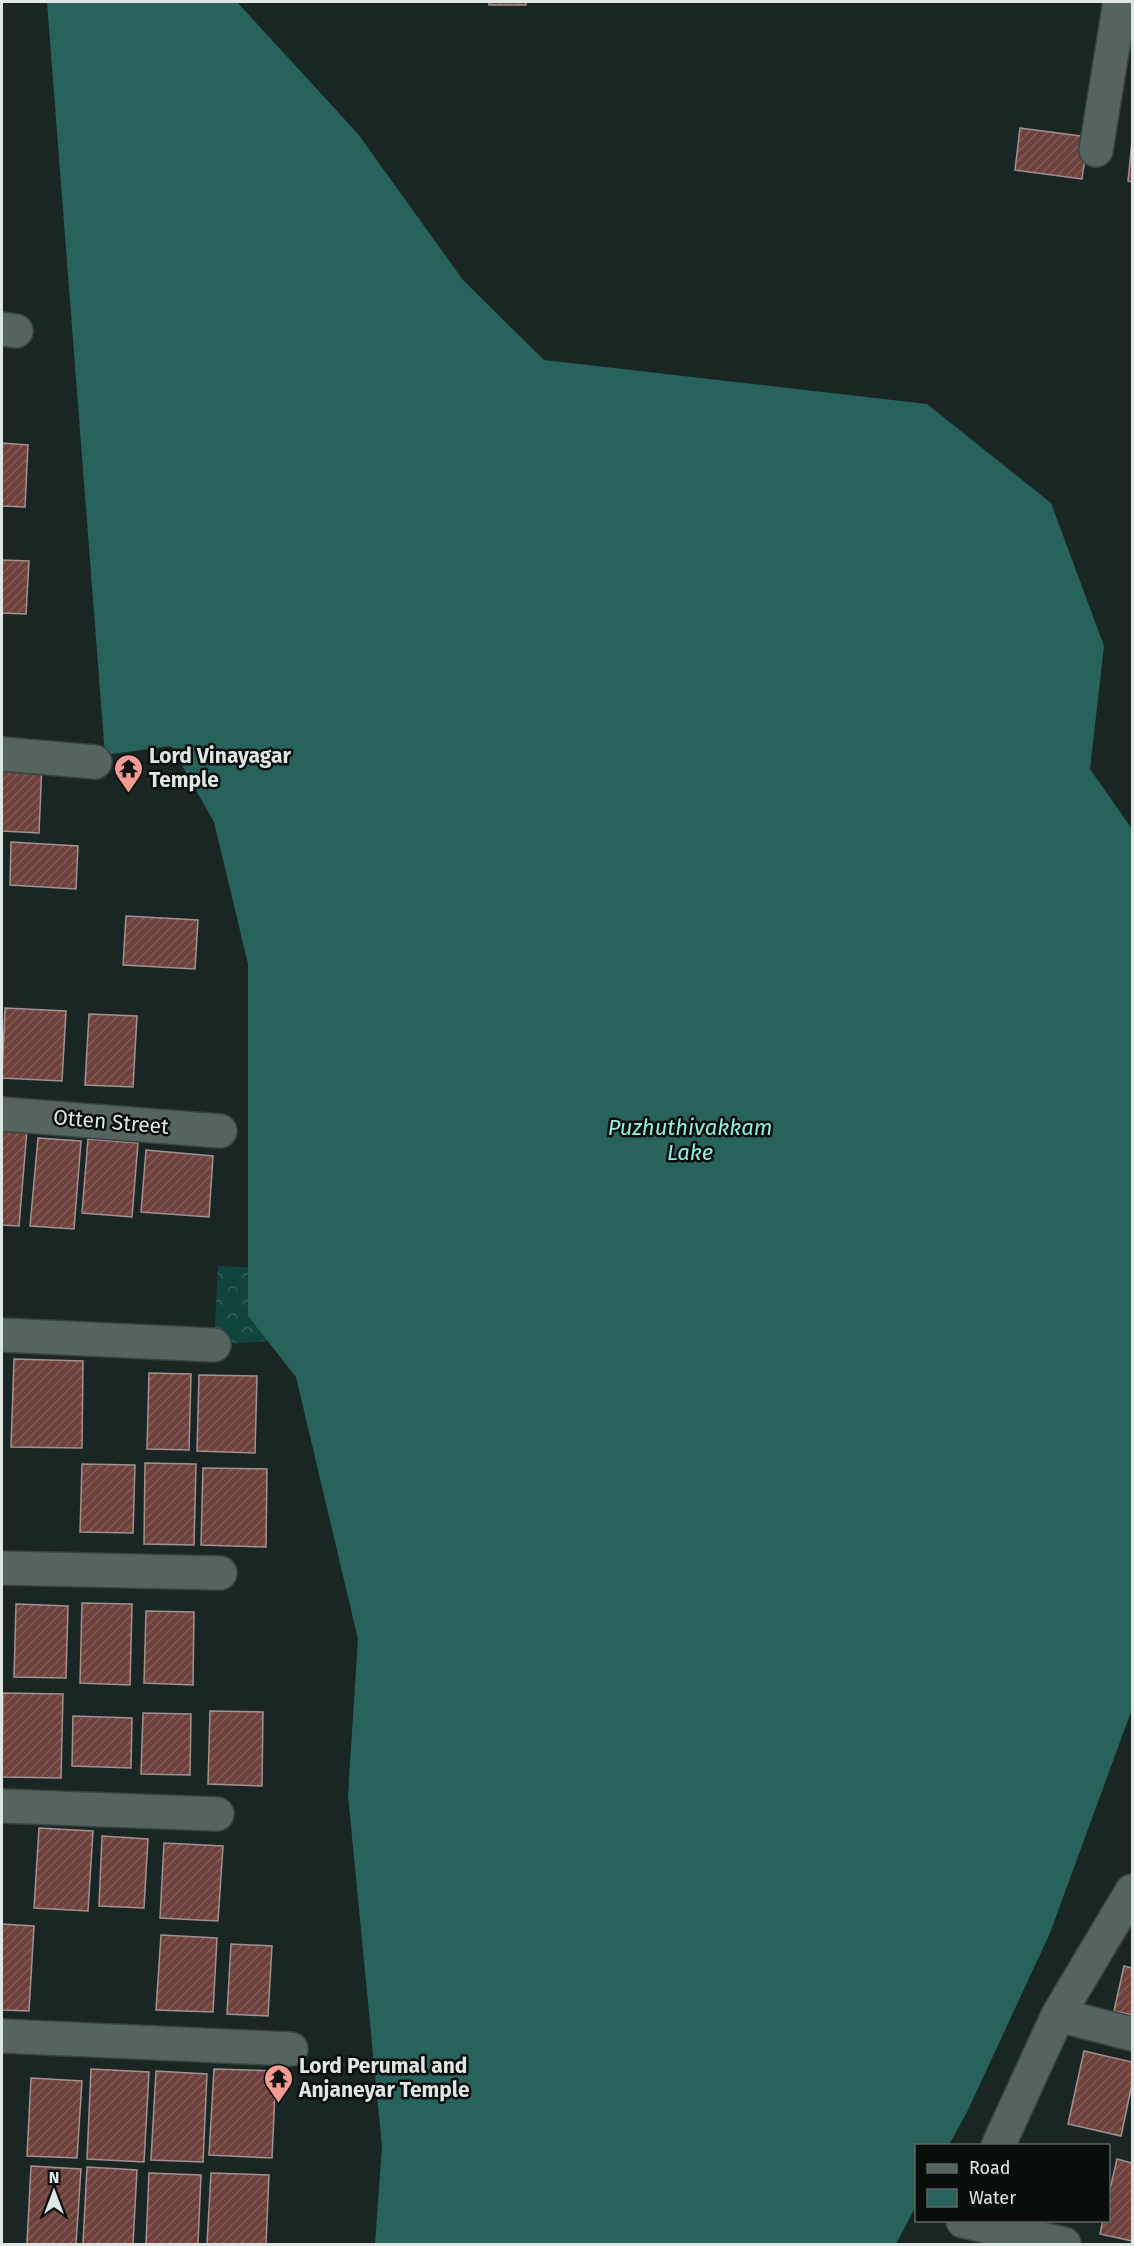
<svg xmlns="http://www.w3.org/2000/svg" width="1134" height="2246" font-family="'Fira Sans',sans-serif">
  <defs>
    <pattern id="park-crowns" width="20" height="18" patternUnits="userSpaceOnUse" patternTransform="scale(1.5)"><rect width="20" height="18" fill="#10443d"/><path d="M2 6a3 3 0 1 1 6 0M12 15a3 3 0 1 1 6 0" fill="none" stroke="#325f59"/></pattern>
    <pattern id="building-hatch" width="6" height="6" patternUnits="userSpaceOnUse" patternTransform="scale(1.5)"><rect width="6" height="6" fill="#6e413c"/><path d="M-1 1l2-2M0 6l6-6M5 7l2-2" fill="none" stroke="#825c58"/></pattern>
  </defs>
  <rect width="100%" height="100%" fill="#1a2624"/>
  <path fill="url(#park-crowns)" d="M218,1266L265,1268L267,1341L214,1345Z"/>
  <path fill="#27635b" d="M47,2H237L358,134L463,280L544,360L927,404L1051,503L1104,646L1090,769L1132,829V1709L1050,1933L967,2112L949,2145L916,2146V2206L896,2244H375L382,2147L348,1795L358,1639L296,1377L248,1316V964L214,822L171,746L105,755Z"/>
  <path fill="url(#building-hatch)" stroke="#a19290" stroke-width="1.5" d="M489,2H526V5H489Z
    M1020,128L1088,137L1082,179L1015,170Z
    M1132,141V182L1128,181Z
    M2,443L28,445L25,507L2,506Z
    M2,560L29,561L26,614L2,613Z
    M2,761L42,763L39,833L2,831Z
    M11,842L78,846L76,889L10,885Z
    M126,916L198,920L195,969L123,965Z
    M5,1008L66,1011L62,1081L2,1078Z
    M89,1014L137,1016L133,1087L85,1085Z
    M2,1128L27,1130L19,1226L2,1225Z
    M38,1138L81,1141L74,1229L30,1226Z
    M88,1139L138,1143L132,1217L82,1213Z
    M146,1150L213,1156L209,1217L141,1212Z
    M14,1359L83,1361L82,1448L11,1447Z
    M149,1373L191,1374L189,1450L147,1449Z
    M199,1375L257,1376L255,1453L197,1451Z
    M145,1463L196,1464L194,1545L144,1544Z
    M82,1464L135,1465L133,1533L80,1532Z
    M203,1468L267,1469L266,1547L201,1545Z
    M82,1603L132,1604L130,1685L80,1683Z
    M16,1604L68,1606L66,1678L14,1677Z
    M146,1611L194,1612L193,1685L144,1683Z
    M3,1693L63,1694L61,1778L2,1777Z
    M210,1711L263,1712L262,1786L208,1784Z
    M143,1713L191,1714L190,1775L141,1774Z
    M73,1716L132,1718L131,1768L72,1766Z
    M39,1828L93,1831L88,1911L34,1908Z
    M102,1836L148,1839L144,1908L99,1906Z
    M164,1843L223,1846L218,1921L160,1918Z
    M2,1924L34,1926L29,2011L2,2010Z
    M161,1935L217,1938L213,2012L156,2010Z
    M231,1944L272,1946L268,2016L227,2014Z
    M1124,1966L1132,1968V2015L1114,2011Z
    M1084,2051L1132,2062V2084L1121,2136L1068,2124Z
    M91,2069L149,2072L144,2162L87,2159Z
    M214,2069L276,2071L272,2158L209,2155Z
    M156,2071L207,2074L203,2162L151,2160Z
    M31,2078L82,2081L77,2158L27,2156Z
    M1117,2159L1132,2163V2241L1100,2234L1103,2220H1108V2198Z
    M31,2166L81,2169L76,2244H27Z
    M87,2167L137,2170L133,2244H83Z
    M149,2173L201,2175L198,2244H146Z
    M211,2173L269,2175L266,2244H207Z"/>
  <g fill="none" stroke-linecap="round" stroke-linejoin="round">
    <defs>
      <path id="street" d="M1096,150L1120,2
        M2,329L16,331
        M2,754L95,762
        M2,1114L220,1131
        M2,1335L214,1345
        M2,1568L220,1573
        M2,1806L217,1814
        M1058,2015L1132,2034
        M2,2036L291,2049
        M998,2146L1058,2015L1132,1891
        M963,2221L1064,2244"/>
    </defs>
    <use href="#street" stroke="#394341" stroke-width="36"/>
    <use href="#street" stroke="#566461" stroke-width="33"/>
  </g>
  <defs>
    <symbol id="temple-pin" viewBox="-11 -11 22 30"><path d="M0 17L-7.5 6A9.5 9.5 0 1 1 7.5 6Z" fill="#f59c92" stroke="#090e0d"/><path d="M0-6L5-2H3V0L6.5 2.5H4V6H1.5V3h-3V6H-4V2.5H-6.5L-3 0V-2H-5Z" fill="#111"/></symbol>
  </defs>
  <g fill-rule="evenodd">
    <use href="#temple-pin" x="112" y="752" width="33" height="45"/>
    <use href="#temple-pin" x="262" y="2062" width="33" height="45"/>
  </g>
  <g text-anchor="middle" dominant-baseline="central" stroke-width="5" stroke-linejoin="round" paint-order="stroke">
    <g font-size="21" font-weight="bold" fill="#dfe7e6" stroke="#090e0d" text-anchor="start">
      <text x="149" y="756">Lord Vinayagar<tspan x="149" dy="24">Temple</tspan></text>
      <text x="299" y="2066">Lord Perumal and<tspan x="299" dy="24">Anjaneyar Temple</tspan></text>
    </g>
    <g font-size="21" fill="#dfe7e6" stroke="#090e0d">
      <text transform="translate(111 1122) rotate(5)">Otten Street</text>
    </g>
    <g font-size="22" font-style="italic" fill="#91f0e1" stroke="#090e0d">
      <text x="690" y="1127">Puzhuthivakkam<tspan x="690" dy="25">Lake</tspan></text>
    </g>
  </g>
  <rect width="1134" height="2246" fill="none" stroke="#dfe7e6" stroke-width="6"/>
  <rect x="915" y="2144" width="195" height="78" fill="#090e0d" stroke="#5f6564" stroke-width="1.5"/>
  <rect x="927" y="2164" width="30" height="9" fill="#566461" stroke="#5f6564" stroke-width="1.5"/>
  <text x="969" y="2174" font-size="18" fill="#dfe7e6">Road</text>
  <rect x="927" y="2189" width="30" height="18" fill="#27635b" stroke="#5f6564" stroke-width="1.5"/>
  <text x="969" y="2204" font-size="18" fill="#dfe7e6">Water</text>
  <g transform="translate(54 2192)" stroke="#090e0d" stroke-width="4.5" paint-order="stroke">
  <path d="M0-4.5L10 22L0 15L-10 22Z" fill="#dfe7e6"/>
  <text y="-9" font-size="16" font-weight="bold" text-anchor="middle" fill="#dfe7e6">N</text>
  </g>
</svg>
